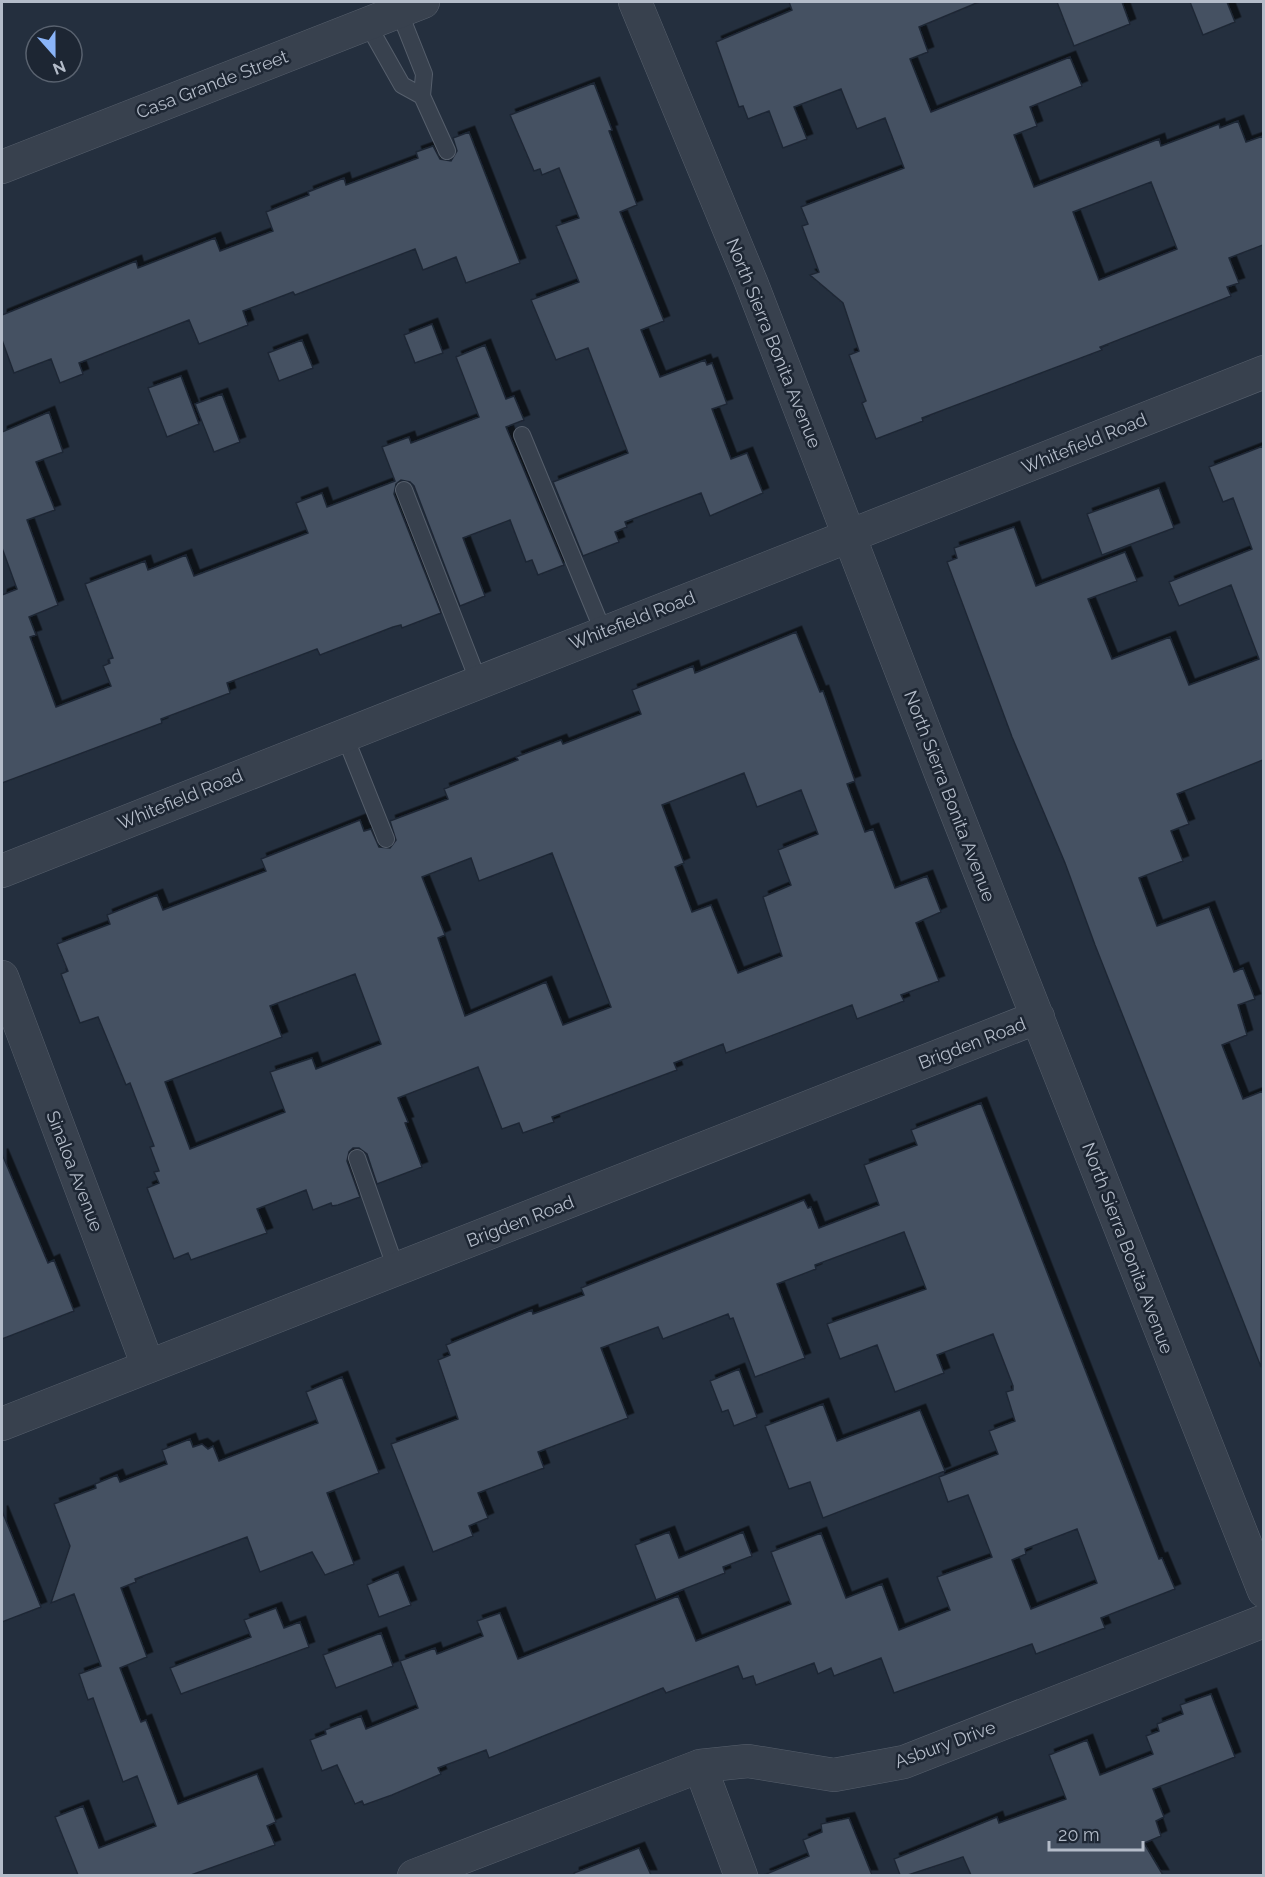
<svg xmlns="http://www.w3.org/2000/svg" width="1265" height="1877" font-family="Raleway,sans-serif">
  <defs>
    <filter id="shadow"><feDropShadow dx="5.5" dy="-5.5" stdDeviation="0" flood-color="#0009"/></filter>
  </defs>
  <rect width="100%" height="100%" fill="#242f3e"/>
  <path fill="#455162" stroke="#1f2835" stroke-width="1.5" fill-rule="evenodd" filter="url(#shadow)" d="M789,2H979L919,27L928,52L910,59L931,112L1070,57L1082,86L1030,107L1037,126L1014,135L1034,187L1159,139L1161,146L1219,124L1220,128L1238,121L1246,142L1263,136V245L1229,258L1239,283L1227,287L1231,296L1100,347L1102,350L922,418L923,421L876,439L862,403L866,401L849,355L859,351L843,303L810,275L819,272L802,226L808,224L801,207L904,168L885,118L857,129L841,89L794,107L807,139L783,148L769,111L748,119L743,106L739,107L716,42L792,10ZM1151,182L1177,249L1099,280L1073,212Z
    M1057,2H1122L1130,24L1074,46Z
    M1190,2H1227L1235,22L1203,35Z
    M594,83L612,130L609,131L637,205L620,212L664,321L641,330L660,377L705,360L707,365L712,363L727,404L712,409L731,459L747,453L763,493L710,516L701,493L625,522L627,527L615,532L619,542L583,556L553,482L628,453L588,348L556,360L531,300L579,282L556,226L579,218L559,168L542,175L540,169L534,171L510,115Z
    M469,132L520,263L466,283L456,257L423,270L415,249L295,295L293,292L243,311L248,325L199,344L189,320L79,363L83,374L60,383L51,359L14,373L2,340V315L136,261L138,268L215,238L220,251L273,231L266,212L309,195L308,192L344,178L346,185L418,158L416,152L433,146L440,159L451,161L457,151L453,138Z
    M432,324L443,353L415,363L404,335Z
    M302,340L313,368L279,381L268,353Z
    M485,345L506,399L514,396L524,420L506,427L564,565L538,575L532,560L526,562L510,520L463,538L485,596L460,606L414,486L410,482L401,480L396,484L394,494L441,613L402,628L401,625L393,627L320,655L317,649L227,683L230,693L161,719L162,723L2,783V595L17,589L2,548V432L49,412L63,452L36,462L55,510L27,520L58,605L29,617L36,635L30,637L56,707L111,686L103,666L110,663L109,659L113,658L85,584L145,561L148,570L186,555L194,576L308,533L296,503L322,493L327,507L395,481L382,447L409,437L411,443L479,417L456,357Z
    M181,376L199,424L167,437L148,388Z
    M222,394L240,442L214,452L195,404Z
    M1263,446V760L1177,794L1189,824L1171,831L1183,861L1139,878L1157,926L1209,907L1234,972L1243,968L1255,999L1238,1005L1247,1035L1222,1045L1243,1099L1263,1091L1261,1367L1095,945L1065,863L1012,737L947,562L957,558L954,548L1014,527L1036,586L1125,552L1137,581L1088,599L1112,659L1170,637L1189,685L1259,659L1231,585L1179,606L1169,582L1252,549L1233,498L1223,502L1209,467Z
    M1159,488L1174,528L1102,555L1087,514Z
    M796,632L820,692L823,691L855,781L847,784L865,832L873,829L895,888L927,876L941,912L916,923L939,981L901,995L904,1001L857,1019L852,1005L726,1053L723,1044L674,1063L677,1070L552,1117L554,1122L523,1133L519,1123L502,1129L478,1067L398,1098L408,1122L405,1123L422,1167L377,1184L367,1154L359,1148H353L349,1152L347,1161L360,1197L338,1205L332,1206L331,1203L313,1210L306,1190L257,1209L267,1233L191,1260L188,1253L174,1259L147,1188L159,1183L154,1172L159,1171L150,1147L154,1146L130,1083L126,1085L98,1017L80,1023L61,974L68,971L57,944L110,924L107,915L157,895L163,910L266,871L261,859L360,820L364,831L371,829L379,847L390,848L396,840L390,821L448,799L444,789L518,760L516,757L561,740L563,744L641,714L632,690L693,666L695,673ZM744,773L757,807L801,790L818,834L778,850L791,885L763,897L782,956L738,973L711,905L692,912L675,867L684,863L662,805ZM552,853L611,1007L563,1025L546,982L465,1016L438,938L445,935L422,877L471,858L479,881ZM355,974L381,1044L316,1069L312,1058L270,1072L285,1112L190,1149L165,1082L282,1037L270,1006Z
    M981,1103L1159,1559L1162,1558L1175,1589L1101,1618L1105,1628L1036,1654L1032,1644L894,1693L881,1658L834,1676L831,1668L818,1674L814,1663L756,1685L753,1676L743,1679L738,1666L666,1693L663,1688L489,1758L486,1750L438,1768L441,1774L392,1795L364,1805L362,1801L355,1804L337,1765L322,1771L310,1740L326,1734L325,1730L361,1716L366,1729L418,1708L400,1661L435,1648L437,1654L483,1636L477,1621L500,1613L518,1659L678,1596L696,1641L791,1604L771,1552L821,1533L846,1598L882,1584L899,1630L950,1610L937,1577L992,1557L968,1495L948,1502L939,1477L998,1454L989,1431L1015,1421L1006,1392L1013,1390V1386L993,1334L937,1355L944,1373L895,1392L877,1345L840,1359L827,1324L926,1289L904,1232L815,1265L816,1269L777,1284L805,1358L755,1377L733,1318L730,1319L728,1314L663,1339L658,1327L601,1348L628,1418L538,1452L544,1468L478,1493L488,1518L469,1526L473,1536L433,1552L391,1444L458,1419L438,1360L450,1355L446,1345L532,1310L533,1314L584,1295L581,1288L804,1200L808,1208L811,1207L819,1228L879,1205L864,1165L917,1145L911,1130ZM1077,1529L1097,1583L1031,1609L1012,1560L1026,1554L1025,1549Z
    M2,1154L48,1263L54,1260L74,1311L2,1339Z
    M739,1369L757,1417L734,1426L728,1410L722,1412L710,1381Z
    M342,1377L379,1473L327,1493L354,1564L325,1575L312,1552L260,1572L247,1537L135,1579L136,1582L121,1588L147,1657L120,1668L141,1722L146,1720L178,1804L257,1774L276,1822L267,1826L275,1845L191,1875H78L55,1817L83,1806L99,1848L156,1826L137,1776L123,1782L93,1698L88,1700L79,1674L101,1666L74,1594L51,1603L70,1546L54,1504L96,1488L95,1484L117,1475L120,1482L167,1464L162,1450L190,1439L193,1447L202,1444L208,1449L213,1446L219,1461L318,1423L306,1392Z
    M823,1404L837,1441L920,1410L945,1471L823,1518L810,1482L789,1489L765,1426Z
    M2,1511L41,1607L2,1622Z
    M669,1532L679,1558L743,1532L752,1556L723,1567L725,1573L656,1600L635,1545Z
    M398,1572L411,1605L379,1617L367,1585Z
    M276,1608L284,1628L300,1622L309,1647L181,1694L170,1668L251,1637L244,1620Z
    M381,1633L393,1666L336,1688L323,1655Z
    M1211,1694L1235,1757L1153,1789L1164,1817L1156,1821L1161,1836L1144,1843L1163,1875H971L963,1857L908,1875H900L894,1859L997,1817L999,1823L1066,1799L1049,1755L1087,1740L1100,1775L1153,1754L1146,1736L1159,1731L1157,1724L1183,1714L1180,1705Z
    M849,1818L872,1875H764L809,1856L803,1840L822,1832L821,1824Z
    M639,1848L651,1875H574V1873Z"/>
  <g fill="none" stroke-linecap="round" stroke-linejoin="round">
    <defs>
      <path id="lane" d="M367,23L402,85L422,96L424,74L399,11
        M422,96L447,151
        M522,435L603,631
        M404,490L478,680
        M344,734L386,839
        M357,1158L396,1269"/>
      <path id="street" d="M635,2L751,282L940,771L1264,1591
        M2,167L423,2
        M2,871L1264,372
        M2,977L148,1366
        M2,1424L1038,1017
        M700,1766L741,1876
        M414,1876L700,1766L748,1761L834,1775L904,1762L1264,1621"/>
    </defs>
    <use href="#lane" stroke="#565f6c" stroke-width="18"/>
    <use href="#street" stroke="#565f6c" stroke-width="34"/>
    <use href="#lane" stroke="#38414e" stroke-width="16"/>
    <use href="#street" stroke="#38414e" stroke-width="33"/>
  </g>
  <g text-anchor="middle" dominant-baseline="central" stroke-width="5" stroke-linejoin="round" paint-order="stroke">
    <g font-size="18" fill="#b4bcc9" stroke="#1d2633">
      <text transform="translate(212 84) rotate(-21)">Casa Grande Street</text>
      <text transform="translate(774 343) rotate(68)">North Sierra Bonita Avenue</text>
      <text transform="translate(1084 443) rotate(-22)">Whitefield Road</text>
      <text transform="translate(632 620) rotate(-21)">Whitefield Road</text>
      <text transform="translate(950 796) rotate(69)">North Sierra Bonita Avenue</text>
      <text transform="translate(180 799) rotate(-22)">Whitefield Road</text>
      <text transform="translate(972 1043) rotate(-21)">Brigden Road</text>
      <text transform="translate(75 1171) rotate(69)">Sinaloa Avenue</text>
      <text transform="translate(520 1221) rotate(-21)">Brigden Road</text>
      <text transform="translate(1128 1248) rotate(69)">North Sierra Bonita Avenue</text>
      <text transform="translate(945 1744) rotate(-20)">Asbury Drive</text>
    </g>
  </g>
  <rect width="1265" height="1877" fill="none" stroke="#b4bcc9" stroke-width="6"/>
  <g transform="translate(54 54) rotate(159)"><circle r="28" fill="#1d2633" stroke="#59626f" stroke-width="1.5"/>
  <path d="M0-4.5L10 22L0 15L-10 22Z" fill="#8ab4f8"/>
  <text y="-9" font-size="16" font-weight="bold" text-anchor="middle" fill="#b4bcc9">N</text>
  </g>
  <path d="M1049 1841v9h94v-9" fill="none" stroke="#b4bcc9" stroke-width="3"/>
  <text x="1058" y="1841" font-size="18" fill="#b4bcc9" stroke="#1d2633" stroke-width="4.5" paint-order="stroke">20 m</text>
</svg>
